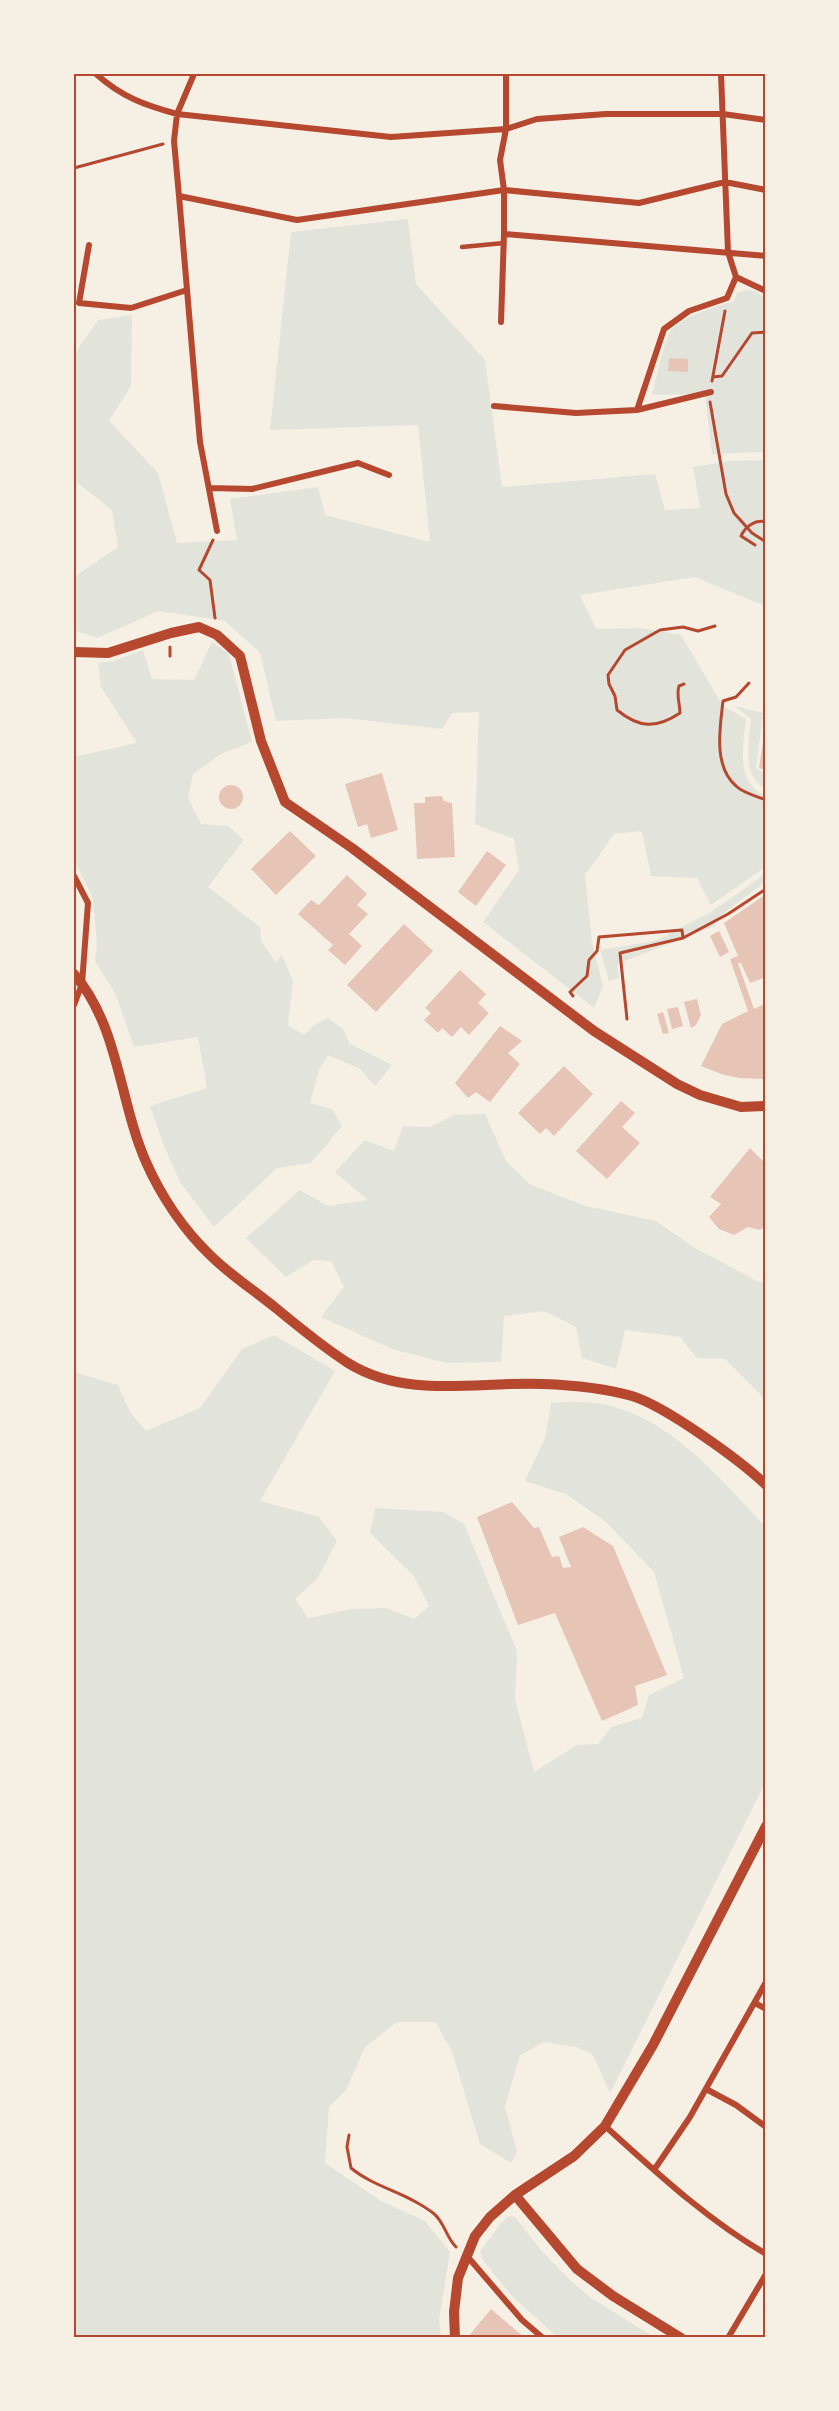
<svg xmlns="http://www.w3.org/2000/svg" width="839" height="2411" font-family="'Times New Roman',serif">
  <rect width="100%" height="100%" fill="#f6efe4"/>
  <path fill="#e2e4dc" d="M408,219L416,284L485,360L502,487L655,474L665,510L700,508L693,467L729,461L765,460V606L695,577L580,595L596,629L640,628L681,635L723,706L746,719C743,747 735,780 765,796V867L711,905L697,878L651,876L642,831L614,834L585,875L592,942L603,986L594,1008L483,922L519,870L514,839L475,824L479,712L452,713L442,729L344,718L276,721L260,653L225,621L159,611L97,638L74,630V577L118,547L112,510L74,480V355L98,320L132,315L131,386L109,421L158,473L177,543L237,540L230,499L318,487L325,515L430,542L418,425L270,430L291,232Z
    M746,290L755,291L765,298V452L712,454L705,394L652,395C655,383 665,339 670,332C682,316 715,306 733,302L737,293Z
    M212,642L229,654L252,742L221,754L193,774L188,798L201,824L228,826L244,840L208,887L260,927L261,941L276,962L282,955L293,981L288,1025L304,1035L313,1026L328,1018L344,1030L349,1043L392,1065L375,1086L360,1069L328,1055L319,1070L310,1103L332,1109L342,1126L311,1163L277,1168L214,1227L180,1182L164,1146L150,1106L207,1088L198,1037L134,1047L116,995L95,961L97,946L93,898L74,860V757L137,743L101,687L98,663L114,661L143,650L152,679L194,680Z
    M735,706L763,713L756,768L765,774V789C741,774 749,743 751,719Z
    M765,874V882L716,919L715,926L617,964L619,978L609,981L600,950L655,941L711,912Z
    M485,1114L506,1161L531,1185L586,1206L656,1221L693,1247L755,1280L765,1283V1399L725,1359L697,1358L680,1337L625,1330L616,1369L582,1358L576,1327L545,1311L504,1316L501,1362L447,1363L392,1349L321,1317L344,1287L331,1261L314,1260L286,1277L246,1238L300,1190L328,1206L368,1200L335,1172L365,1140L394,1151L403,1126L429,1127L455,1115Z
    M274,1335L335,1371L260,1501L319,1517L337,1541L317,1579L295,1599L308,1618L351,1609L387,1608L414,1619L429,1606L413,1575L370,1533L375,1508L443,1512L464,1524L517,1651L515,1699L534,1772L577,1745L598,1744L611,1727L642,1718L649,1695L684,1678L654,1572L606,1522L566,1494L525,1481L545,1438L551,1403C572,1401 594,1401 615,1407C677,1425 722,1481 765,1526V1783L610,2093L593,2055L577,2047L544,2042L520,2055L505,2106L517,2152L511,2163L480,2144L452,2052L436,2022H397L365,2047L346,2090L329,2107L325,2163L381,2201L425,2221L450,2252L439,2320L441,2337H74V1372L118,1385L130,1412L146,1431L200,1408L242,1349Z
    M509,2216L515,2217L540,2249L571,2281L590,2297L654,2337H557L511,2295L482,2259L480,2251L501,2223Z"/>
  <path fill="#e6c5b7" d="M669,358L688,359V372L668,371Z
    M764,736H766V770L759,768Z
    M382,773L398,830L371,838L367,824L358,827L345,784Z
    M219 797a12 12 0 1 1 24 0a12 12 0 1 1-24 0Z
    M442,796L444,801L452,803L455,857L417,859L414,803H425V797Z
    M290,831L316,856L276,895L251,869Z
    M487,851L506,865L476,906L458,892Z
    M347,875L367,894L357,905L368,914L349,934L362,946L345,965L328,950L333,945L298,914L311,900L319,905Z
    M766,894V977L750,983L741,963H738L754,1009L766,1003V1079L740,1078L724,1075L701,1066L722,1024L748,1011L730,959L738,956L724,923Z
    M404,924L433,951L376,1012L347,985Z
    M719,931L729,952L720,957L710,936Z
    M460,970L486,994L478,1003L489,1013L469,1035L461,1027L452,1037L442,1028L438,1033L424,1020L431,1013L425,1008Z
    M697,999L701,1015L696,1025L691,1028L684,1002Z
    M678,1007L683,1026L672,1029L667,1009Z
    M663,1012L669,1033L663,1034L657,1014Z
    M500,1026L522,1041L508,1053L520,1064L490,1102L476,1092L468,1098L455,1083Z
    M564,1066L593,1094L554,1136L546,1128L540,1134L518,1113Z
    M621,1101L635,1113L622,1127L640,1143L607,1179L576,1151Z
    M750,1148L766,1164V1225L760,1230L748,1227L734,1235L719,1229L709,1217L721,1204L710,1197Z
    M512,1502L534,1528L539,1527L552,1557L559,1556L563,1568L571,1567L559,1537L583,1527L613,1546L667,1675L635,1686L638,1705L602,1721L555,1613L518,1625L477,1517Z
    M491,2309L525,2338H467Z"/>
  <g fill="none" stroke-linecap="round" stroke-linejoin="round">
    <path stroke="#b5482f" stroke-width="3" d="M74,168L163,144
      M713,377L722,376L752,333L766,332
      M712,381L725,311
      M710,402L726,494L734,513L752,533L766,542
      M213,540L199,570L210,580L215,618
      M755,545L741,536C745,527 755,519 766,522
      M170,656V647
      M749,683L736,697L723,701C720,728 713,766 736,786C743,793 756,796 766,800
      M684,684L679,686C676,695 680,704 680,713C656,729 639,728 617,710L615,696L609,684L608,675L625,650L660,630L683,627L698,631L715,626
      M573,996L570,992L587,976L589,960L597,951L599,937L682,930L683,938
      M627,1019L620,953L683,938L728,914L766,889
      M349,2135L347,2147L351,2168C375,2188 408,2193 433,2213C444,2221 446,2237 456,2247"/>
    <path stroke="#b5482f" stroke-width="4.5" d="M462,247L504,243"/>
    <path stroke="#b5482f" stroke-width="6" d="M96,74C122,97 144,105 177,114L391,137L506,129L537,119L606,114H723L766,120
      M194,74L177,114L174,141L179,196L297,220L504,190L639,203L725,182L766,190
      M506,74V129L500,160L504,190V234L766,256
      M179,196L200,442L217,531
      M89,245L79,303L131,308L187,290
      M736,277L766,291
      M501,322L504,234
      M711,392L637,410L664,329L689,311L727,298L736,277L728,252L721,74
      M494,406L576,413L637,410
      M209,488L252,489L358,463L389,475
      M74,876L88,903L82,984L74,1005
      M755,2003L766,2009
      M706,2089L736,2105L766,2127
      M605,2126C656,2172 706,2219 766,2254
      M654,2170L690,2117L766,1982
      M467,2256L522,2320L543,2338
      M728,2338L766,2274"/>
    <path stroke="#b5482f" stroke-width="10" d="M74,652L108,653L171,633L199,627L217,635L240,656L261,741L285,802L352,848L594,1031L677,1084L700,1095L741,1107L766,1106
      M74,974C119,1026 119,1101 146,1162C161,1196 184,1230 210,1255C230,1275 255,1291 277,1309C300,1328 323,1347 348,1363C408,1400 477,1381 543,1384C573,1385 603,1388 632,1396C665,1406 740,1460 766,1485
      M515,2195L577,2269L613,2296L681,2338
      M455,2338L454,2312L458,2278L475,2236L490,2217L515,2195L574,2156L605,2126L653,2045L766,1826"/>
  </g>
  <rect width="839" height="2411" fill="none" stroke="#f6efe4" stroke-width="150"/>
  <rect x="75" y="75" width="689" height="2261" fill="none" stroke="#b5482f" stroke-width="2"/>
</svg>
